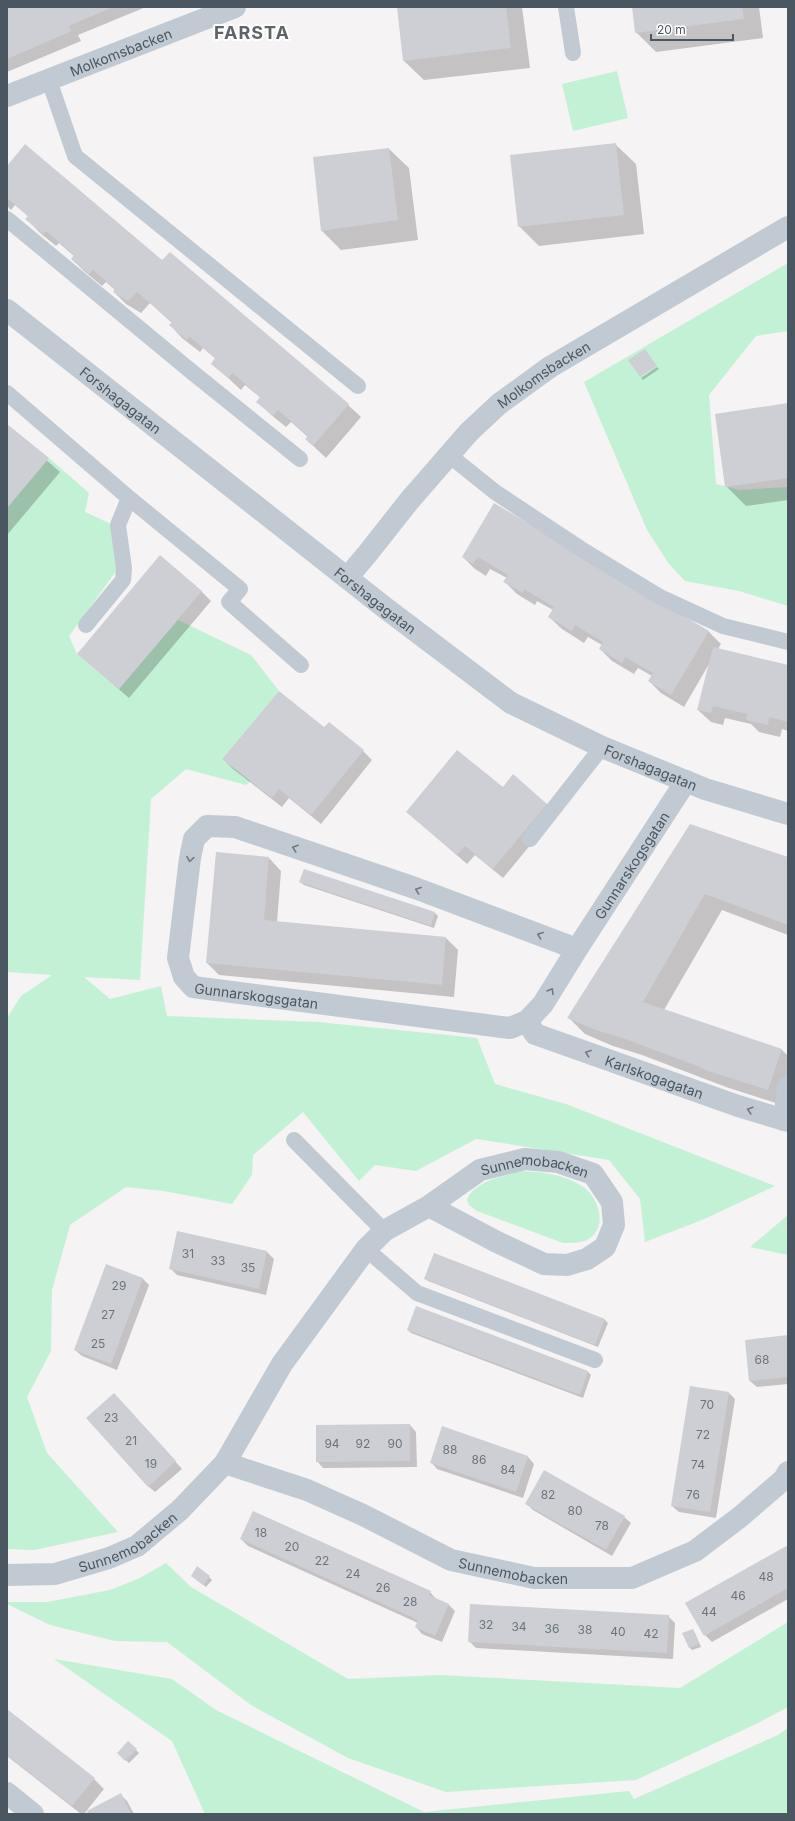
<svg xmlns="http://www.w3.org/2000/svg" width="795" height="1821" font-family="Inter,sans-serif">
  <rect width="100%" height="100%" fill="#f5f3f3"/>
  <path fill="#c3f1d5" d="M617,71L628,118L573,131L562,84Z
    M788,263V331L756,336L709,395L716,484L739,490L788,487V606L739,591L685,581L669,564L647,530L584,382Z
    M49,458L89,493L85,512L111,524L117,570L69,636L77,654L119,689L178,620L251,655L279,691L222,759L251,781L246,785L186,769L151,799L140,980L84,977L110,999L161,986L167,1016L318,1022L477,1038L495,1084L566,1104L775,1186L702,1220L645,1242L640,1199L609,1160L476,1139L416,1171L375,1165L359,1181L303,1112L253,1155L252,1175L232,1204L164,1191L126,1187L70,1225L52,1290L51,1351L27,1397L47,1453L118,1532L34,1550L7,1549V1018L21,996L52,975L7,972V508Z
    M520,1171C542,1172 563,1174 582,1186C599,1197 609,1228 587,1240C580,1243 570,1243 563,1243L477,1211L469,1205L467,1200C474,1181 502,1177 520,1171Z
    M788,1215V1255L750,1247Z
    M166,1563L191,1587L348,1679L440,1675L680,1688L788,1622V1707L758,1723L636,1780L446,1792L348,1758L251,1705L167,1642L115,1641L50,1625L7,1604V1602H47L110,1590L140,1578Z
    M54,1659L172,1679L216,1710L424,1812L629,1791L634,1799L778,1735L788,1728V1814H205L172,1741Z"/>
  <path fill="#0003" d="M7,7H146L78,35L81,41L7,72Z
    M398,7H522L530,68L424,80L404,61Z
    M633,7H759L763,38L656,52L636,32Z
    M616,145L636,164L644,234L539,246L519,226Z
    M389,149L409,168L418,240L341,250L322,231L314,158Z
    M7,167L162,262L348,405L361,417L326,458L306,439L308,437L291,422L286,427L270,414L258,401L261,398L245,385L241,390L212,363L216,359L203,348L200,352L182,338L170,325L172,323L150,303L141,313L126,304L114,292L115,290L106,282L102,286L84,271L72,259L74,256L59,243L56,246L39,232L27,219L29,217L15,205L11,210L7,206Z
    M657,367L659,369L643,380L641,378Z
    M788,404V500L746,506L726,486Z
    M7,425L60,472L7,535Z
    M494,504L709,632L721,644L718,649L788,666V731L782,729L780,737L759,732L751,724L725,718L723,725L711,722L698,710L709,664L684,707L661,693L649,681L652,676L638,668L634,674L612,661L600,649L602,645L588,637L584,643L562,629L549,617L553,610L537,601L535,605L517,594L505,582L507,578L490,569L486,576L475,569L463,557Z
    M201,591L211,601L129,698L78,654Z
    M325,729L363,751L372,760L321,824L289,798L282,807L233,769L223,759Z
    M503,788L547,804L556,814L503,878L475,855L467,864L407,812Z
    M690,825L788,858V935L722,910L664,1010L782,1050L788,1056V1096L785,1106L726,1087L642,1055L613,1046L585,1034L569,1018Z
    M269,858L281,871L277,922L446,938L458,950L454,997L219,975L207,963Z
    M304,870L435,913L438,916L434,928L304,885L300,882Z
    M178,1232L267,1252L274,1259L266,1295L177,1275L170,1268Z
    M434,1254L605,1320L608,1323L598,1347L428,1281L425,1278Z
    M142,1278L149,1285L117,1370L82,1356L75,1350Z
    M417,1307L588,1372L591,1375L583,1398L411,1333L408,1330Z
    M788,1336V1384L757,1387L750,1381Z
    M729,1393L735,1399L716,1518L679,1512L672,1506Z
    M121,1401L182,1469L155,1492L148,1486Z
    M410,1425L416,1432L417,1467L323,1468L317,1461Z
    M442,1428L528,1457L534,1464L523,1498L437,1469L431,1462Z
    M526,1503L624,1517L631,1523L612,1556L533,1510Z
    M253,1512L430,1592L437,1600L449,1605L455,1611L442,1642L422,1634L416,1627L418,1623L248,1546L241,1539Z
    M788,1546V1599L712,1642L705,1635Z
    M209,1577L212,1580L206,1587L195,1578Z
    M668,1616L675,1623L673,1659L476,1648L469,1641Z
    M692,1630L695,1633L701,1647L692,1650L689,1647Z
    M7,1711L94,1779L104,1789L84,1814H81L7,1756Z
    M128,1742L139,1753L129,1763L118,1753Z
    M120,1794L127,1801L134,1814H89Z"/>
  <path fill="#cdcfd5" d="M7,7H113L69,26L72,31L7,59Z
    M397,7H506L511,48L403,61Z
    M632,7H742L744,19L635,33Z
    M616,143L624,215L518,227L510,155Z
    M25,144L162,260L170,252L349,404L313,446L305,439L308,436L278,410L273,416L256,402L260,397L233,373L228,378L211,364L215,358L190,337L187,340L169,325L172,322L137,292L128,301L113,292L115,289L93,270L89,274L71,259L74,255L46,231L43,234L25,219L28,216L7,198V166Z
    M389,148L398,220L321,231L313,157Z
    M645,349L657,366L640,377L628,360Z
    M788,403V478L725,487L715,414Z
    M7,424L49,458L7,508Z
    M494,503L709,631L671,695L648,681L653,673L625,657L622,663L599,649L603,642L575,625L572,631L548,617L554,607L524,589L523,593L503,582L508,575L478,557L473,564L462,557Z
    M160,555L202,591L119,689L77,654Z
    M713,647L788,665V722L769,717L768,725L746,720L747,714L713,706L711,713L697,710Z
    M279,691L324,727L329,722L364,750L311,815L279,789L272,798L222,759Z
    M457,750L503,787L513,774L547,804L493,869L465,846L457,855L406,812Z
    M690,824L788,857V925L705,894L643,1002L782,1049L768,1090L708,1071L695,1065L625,1039L596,1030L567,1018Z
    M216,852L269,857L264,920L446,937L442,985L206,963Z
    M304,869L435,912L431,926L299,882Z
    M177,1231L267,1251L259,1289L169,1269Z
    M434,1253L605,1319L595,1345L424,1279Z
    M106,1264L143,1278L111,1364L74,1350Z
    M416,1306L588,1371L580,1395L407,1330Z
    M788,1335V1377L749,1381L745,1340Z
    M690,1386L729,1392L710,1512L671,1506Z
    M114,1393L176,1461L148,1487L86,1418Z
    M410,1424V1461L316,1462V1425Z
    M442,1426L528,1456L516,1492L430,1463Z
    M544,1470L625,1516L606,1550L525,1504Z
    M253,1511L431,1591L429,1595L449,1604L435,1636L415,1627L418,1620L240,1539Z
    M788,1545V1588L704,1636L685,1603Z
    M197,1566L210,1576L203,1585L191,1576Z
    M470,1604L669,1615L667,1653L468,1642Z
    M693,1629L699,1644L689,1648L682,1633Z
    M7,1709L95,1778L72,1806L7,1755Z
    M128,1741L137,1749L125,1761L117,1753Z
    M121,1793L131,1814H88L87,1811Z"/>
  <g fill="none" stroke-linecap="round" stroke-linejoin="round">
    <path stroke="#c1cad2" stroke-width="16" d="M566,7L573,53
      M49,80L75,156L358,386
      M7,219L192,372L300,459
      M7,393L129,498L240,589L229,602L301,665
      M449,455L495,492L581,549L660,597L723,626L788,642
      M86,625L123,580L124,568L118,525L129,498
      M530,839L602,747
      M294,1140L384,1231
      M366,1249L417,1293L595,1360"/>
    <g stroke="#c1cad2" stroke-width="22">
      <path id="s1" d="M7,96L235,7"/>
      <path id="s2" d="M7,310L384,607L511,703L602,747L705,789L788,814"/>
      <path id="s3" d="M347,578L368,553L409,501L469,432L499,404L550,367L788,227"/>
      <path id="s4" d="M577,949L415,888L235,827L207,826L194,839L190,858L178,958L184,977L193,987L510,1028L527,1021L543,1004L577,949L686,781"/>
      <path id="s5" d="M527,1021L535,1034L738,1106L788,1121"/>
      <path d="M784,1120L788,1087"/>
      <path id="s6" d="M225,1463L307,1490L363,1515L451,1560L534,1578H632L695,1551L740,1517L784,1479L788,1472"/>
      <path id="s7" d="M7,1575L55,1574L109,1558L137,1546L180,1510L225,1463L282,1364L366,1249L384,1231L429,1206L480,1170L525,1159L558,1162L593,1174L612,1202L614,1225L605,1247L587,1259L567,1265L544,1264L495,1241L429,1206"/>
      <path d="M7,1793L33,1814"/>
    </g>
  </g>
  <defs><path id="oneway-chevron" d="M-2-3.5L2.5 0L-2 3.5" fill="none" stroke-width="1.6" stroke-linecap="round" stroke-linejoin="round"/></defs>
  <g stroke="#6e7983">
    <use href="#oneway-chevron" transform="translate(295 848) rotate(-161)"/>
    <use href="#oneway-chevron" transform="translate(190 859) rotate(99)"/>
    <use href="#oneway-chevron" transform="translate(418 890) rotate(-160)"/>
    <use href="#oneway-chevron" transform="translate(540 935) rotate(-160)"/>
    <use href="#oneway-chevron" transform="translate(551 991) rotate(-59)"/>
    <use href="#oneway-chevron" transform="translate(588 1053) rotate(-160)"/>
    <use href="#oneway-chevron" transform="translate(750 1110) rotate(-163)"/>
  </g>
  <g text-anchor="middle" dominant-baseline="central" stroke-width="4" stroke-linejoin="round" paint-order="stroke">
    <g font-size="12" fill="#6b747e">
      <text x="188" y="1253">31</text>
      <text x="218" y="1260">33</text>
      <text x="248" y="1267">35</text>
      <text x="119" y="1285">29</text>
      <text x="108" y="1314">27</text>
      <text x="98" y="1343">25</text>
      <text x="762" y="1359">68</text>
      <text x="707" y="1404">70</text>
      <text x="111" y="1417">23</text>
      <text x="703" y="1434">72</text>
      <text x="131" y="1440">21</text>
      <text x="332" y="1443">94</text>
      <text x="363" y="1443">92</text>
      <text x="395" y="1443">90</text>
      <text x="450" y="1449">88</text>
      <text x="479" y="1459">86</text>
      <text x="151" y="1463">19</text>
      <text x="698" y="1464">74</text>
      <text x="508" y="1469">84</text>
      <text x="548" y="1494">82</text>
      <text x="693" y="1494">76</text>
      <text x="575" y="1510">80</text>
      <text x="602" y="1525">78</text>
      <text x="261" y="1532">18</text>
      <text x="292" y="1546">20</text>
      <text x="322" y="1560">22</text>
      <text x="353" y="1573">24</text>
      <text x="766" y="1576">48</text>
      <text x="383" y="1587">26</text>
      <text x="738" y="1595">46</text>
      <text x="410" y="1601">28</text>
      <text x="709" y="1611">44</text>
      <text x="486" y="1624">32</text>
      <text x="519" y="1626">34</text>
      <text x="552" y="1628">36</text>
      <text x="585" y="1629">38</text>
      <text x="618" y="1631">40</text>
      <text x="651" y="1633">42</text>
    </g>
    <g font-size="14" fill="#4a5661" stroke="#fff">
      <text stroke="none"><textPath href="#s1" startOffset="122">Molkomsbacken</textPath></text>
      <text stroke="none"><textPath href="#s3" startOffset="285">Molkomsbacken</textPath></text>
      <text stroke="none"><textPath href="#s2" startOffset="145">Forshagagatan</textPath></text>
      <text stroke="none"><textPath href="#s2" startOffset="469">Forshagagatan</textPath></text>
      <text stroke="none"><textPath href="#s2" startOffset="793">Forshagagatan</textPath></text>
      <text stroke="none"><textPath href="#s4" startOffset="1089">Gunnarskogsgatan</textPath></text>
      <text stroke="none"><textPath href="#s4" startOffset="627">Gunnarskogsgatan</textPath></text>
      <text stroke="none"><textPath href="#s5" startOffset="142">Karlskogagatan</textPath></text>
      <text stroke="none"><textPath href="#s7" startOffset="708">Sunnemobacken</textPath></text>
      <text stroke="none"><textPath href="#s7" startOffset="128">Sunnemobacken</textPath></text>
      <text stroke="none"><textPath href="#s6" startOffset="310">Sunnemobacken</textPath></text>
    </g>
    <g font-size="18" font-weight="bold" letter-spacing="1" fill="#5f6368" stroke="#fff">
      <text x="252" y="32">FARSTA</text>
    </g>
  </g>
  <rect width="795" height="1821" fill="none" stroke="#4a5661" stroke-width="16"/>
  <path d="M651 34v6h82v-6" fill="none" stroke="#4a5661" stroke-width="2"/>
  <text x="657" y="34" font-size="12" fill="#4a5661" stroke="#ffffff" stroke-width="3" paint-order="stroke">20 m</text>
</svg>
